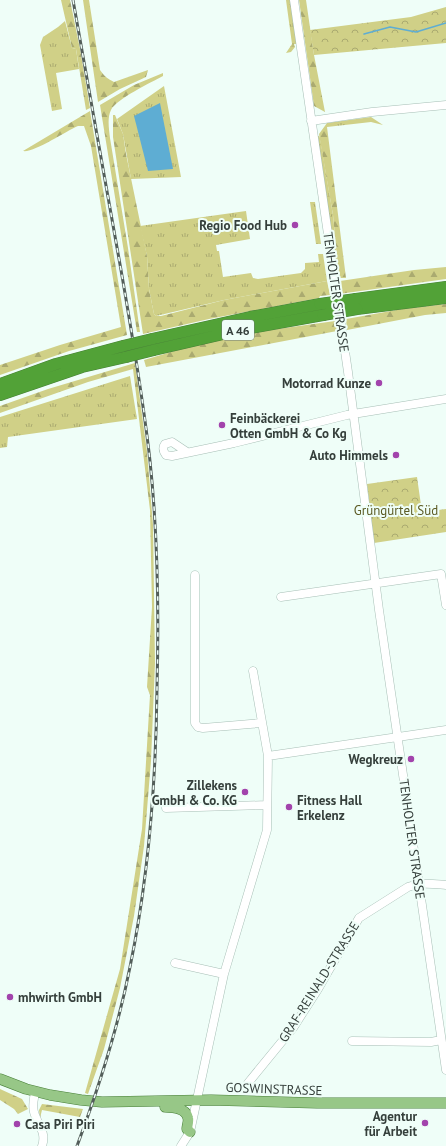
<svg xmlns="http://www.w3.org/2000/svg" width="446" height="1146" font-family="'PT Sans',sans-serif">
  <defs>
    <pattern id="grass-tufts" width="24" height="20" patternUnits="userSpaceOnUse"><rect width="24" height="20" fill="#d0d087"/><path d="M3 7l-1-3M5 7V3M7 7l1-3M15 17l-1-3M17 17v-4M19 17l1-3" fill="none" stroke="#aaaa70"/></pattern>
    <pattern id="forest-firs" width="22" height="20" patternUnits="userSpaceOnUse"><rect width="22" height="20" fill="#d0d087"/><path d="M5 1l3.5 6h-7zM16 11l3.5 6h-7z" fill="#aaaa70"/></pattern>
    <pattern id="park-crowns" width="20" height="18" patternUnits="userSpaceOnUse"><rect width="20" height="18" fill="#d0d087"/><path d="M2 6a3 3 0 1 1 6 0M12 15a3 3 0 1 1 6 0" fill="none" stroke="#aaaa70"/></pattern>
  </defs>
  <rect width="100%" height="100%" fill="#effef8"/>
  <path fill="url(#grass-tufts)" d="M286,0H291L297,44H294L295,47L291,52L286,53L292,44Z
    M65,21L72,48L76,49L79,69L56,73L62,109L52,111L40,45L43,37L58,27Z
    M164,86L181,177L131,179L123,134L117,119Z
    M371,117L383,125L371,122L327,127V123Z
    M317,136H319L320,138L333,215L339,278L336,277Z
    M310,202H315L321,244H316Z
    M246,211L250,239L216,245L217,251H219L223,277L251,273L253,278L258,279L301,273L305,269V263L319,262L318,254H323L327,281L224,300L156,316L154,314L149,289L147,256L140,226Z
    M130,376L137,419L8,437L7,447L0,448V417Z"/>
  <path fill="url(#forest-firs)" d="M61,0H70L80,49L90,108L86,110L76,49L72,48Z
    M83,0H89L100,70C104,76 108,79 114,82L148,70L146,77L120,89L98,102Z
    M299,0H306L314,55L325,112L314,106Z
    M163,73V76C152,82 116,99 111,110C107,118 109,129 110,138L128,248L140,332H137L100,105L134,85Z
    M90,111L127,335L69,351L0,375V365L60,345L121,327L91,146L84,126H78C66,131 34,153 23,151Z
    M113,115H115L123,134L126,154L147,256L149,289L154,314L156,316H161L224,300L327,281L330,295L320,296L319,298L209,319L143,334L113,137Z
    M327,123V127L346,278H339L333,215L319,134Z
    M446,267V279L339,294V282L340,281L414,270Z
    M446,304V313L425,315L347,330L346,319L402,309Z
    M335,321L337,331L146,367L144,360L191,346L248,333Z
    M135,363L147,452L153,525L155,663L151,761L144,846L134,916L120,988L104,1049L88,1094L85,1093L120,969L142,829L150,695L147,687L152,607L150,510L133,369L88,382L0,413V406L48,389Z
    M0,1089L22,1099L28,1109L18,1114L14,1109L0,1100Z
    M42,1104L83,1109L80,1117L42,1110L40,1118L39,1110Z"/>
  <path fill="url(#park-crowns)" d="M446,7V43L314,55L310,30L411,17Z
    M417,477L422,512L446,509V532L374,543L367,484Z"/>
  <path fill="#5eadd3" d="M160,103L173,169L148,171L134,116Z"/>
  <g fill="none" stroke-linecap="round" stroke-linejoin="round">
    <path stroke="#5eadd3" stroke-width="1.5" d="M364,34L390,27L416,32L446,23"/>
    <defs>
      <path id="minor" d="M294,0L348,372L379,610L446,1070
        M311,121L372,112L446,105
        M187,452L172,442L165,444C162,448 163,451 166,455L172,456L234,443L347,415L446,399
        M195,575V723L198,727L203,728L261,723
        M281,597L441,574L446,605
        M268,756L446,730
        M166,808L267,805
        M175,963L224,974
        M352,1041L431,1042L441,1040
        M248,1083L293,1028L318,989L359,918L408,887C421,882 433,884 446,885
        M35,1092C34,1099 32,1105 34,1112C37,1124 47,1132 42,1146
        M181,1146L190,1132L224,974L267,830L268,756L253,671"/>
      <path id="major" d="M0,1079L26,1089L50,1095L81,1100L102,1102L211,1100L317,1103H446
        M165,1107C173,1107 186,1108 188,1118C189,1121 187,1126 187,1129L190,1132"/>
      <path id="highway" d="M356,299L446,287
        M357,309L446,298
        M152,339L250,317L320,304
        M154,350L245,329L323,315
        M0,384L56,364L123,346
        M0,395L82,367L126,357"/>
    </defs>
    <use href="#minor" stroke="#a7bfb6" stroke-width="9"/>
    <use href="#major" stroke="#487f38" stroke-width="11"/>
    <use href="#highway" stroke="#487f38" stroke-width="12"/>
    <use href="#minor" stroke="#fff" stroke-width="8"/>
    <use href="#major" stroke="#97c787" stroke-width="10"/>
    <use href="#highway" stroke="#52a237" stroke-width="11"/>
    <defs>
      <path id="rail" d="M73,0C89,90 105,180 121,270C132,334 143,397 150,461C158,537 159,612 157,688C156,782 149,875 130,967C118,1028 99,1087 77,1146"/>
    </defs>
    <use href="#rail" stroke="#535e5a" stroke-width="3"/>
    <use href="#rail" stroke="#effef8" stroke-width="1.5" stroke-dasharray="4.5" stroke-linecap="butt"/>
    <defs>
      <path id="highway-bridge" d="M320,304L356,299
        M323,315L357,309
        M123,346L152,339
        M126,357L154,350"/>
    </defs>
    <use href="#highway-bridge" stroke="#487f38" stroke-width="12" stroke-linecap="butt"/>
    <use href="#highway-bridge" stroke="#52a237" stroke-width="11"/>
  </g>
  <g fill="#a243ac" stroke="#effef8" stroke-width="1.5">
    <circle cx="295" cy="225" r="4"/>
    <circle cx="379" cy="383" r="4"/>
    <circle cx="222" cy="425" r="4"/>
    <circle cx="396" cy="455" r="4"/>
    <circle cx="411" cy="759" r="4"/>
    <circle cx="245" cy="792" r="4"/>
    <circle cx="289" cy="807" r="4"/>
    <circle cx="10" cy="997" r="4"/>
    <circle cx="425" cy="1123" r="4"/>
    <circle cx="17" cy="1124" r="4"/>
  </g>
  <g text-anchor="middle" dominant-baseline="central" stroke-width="4" stroke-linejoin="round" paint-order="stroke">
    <rect fill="#effef8" stroke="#6d7874" stroke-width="1" x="222" y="320" width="32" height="20" rx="3"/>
    <g font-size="12" font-weight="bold" fill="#353f3b">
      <text x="238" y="330">A 46</text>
    </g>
    <g font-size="13" font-weight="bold" fill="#353f3b" stroke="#effef8" text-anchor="end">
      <text x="287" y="225">Regio Food Hub</text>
      <text x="371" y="383">Motorrad Kunze</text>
      <text x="230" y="418" text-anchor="start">Feinbäckerei<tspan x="230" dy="15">Otten GmbH &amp; Co Kg</tspan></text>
      <text x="388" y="455">Auto Himmels</text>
      <text x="403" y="759">Wegkreuz</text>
      <text x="237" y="785">Zillekens<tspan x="237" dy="15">GmbH &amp; Co. KG</tspan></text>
      <text x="297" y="800" text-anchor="start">Fitness Hall<tspan x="297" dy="15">Erkelenz</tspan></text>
      <text x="18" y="997" text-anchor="start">mhwirth GmbH</text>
      <text x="417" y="1116">Agentur<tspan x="417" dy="15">für Arbeit</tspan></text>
      <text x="25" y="1124" text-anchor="start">Casa Piri Piri</text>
    </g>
    <g font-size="13" fill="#353f3b" stroke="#effef8">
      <text transform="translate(336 292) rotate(82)">TENHOLTER STRASSE</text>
      <text transform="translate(412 839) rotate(82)">TENHOLTER STRASSE</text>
      <text transform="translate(319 982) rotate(-58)">GRAF-REINALD-STRASSE</text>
      <text transform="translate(274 1089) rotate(2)">GOSWINSTRASSE</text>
    </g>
    <g font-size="13" fill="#5b5a23" stroke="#effef8">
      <text x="396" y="510">Grüngürtel Süd</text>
    </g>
  </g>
</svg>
